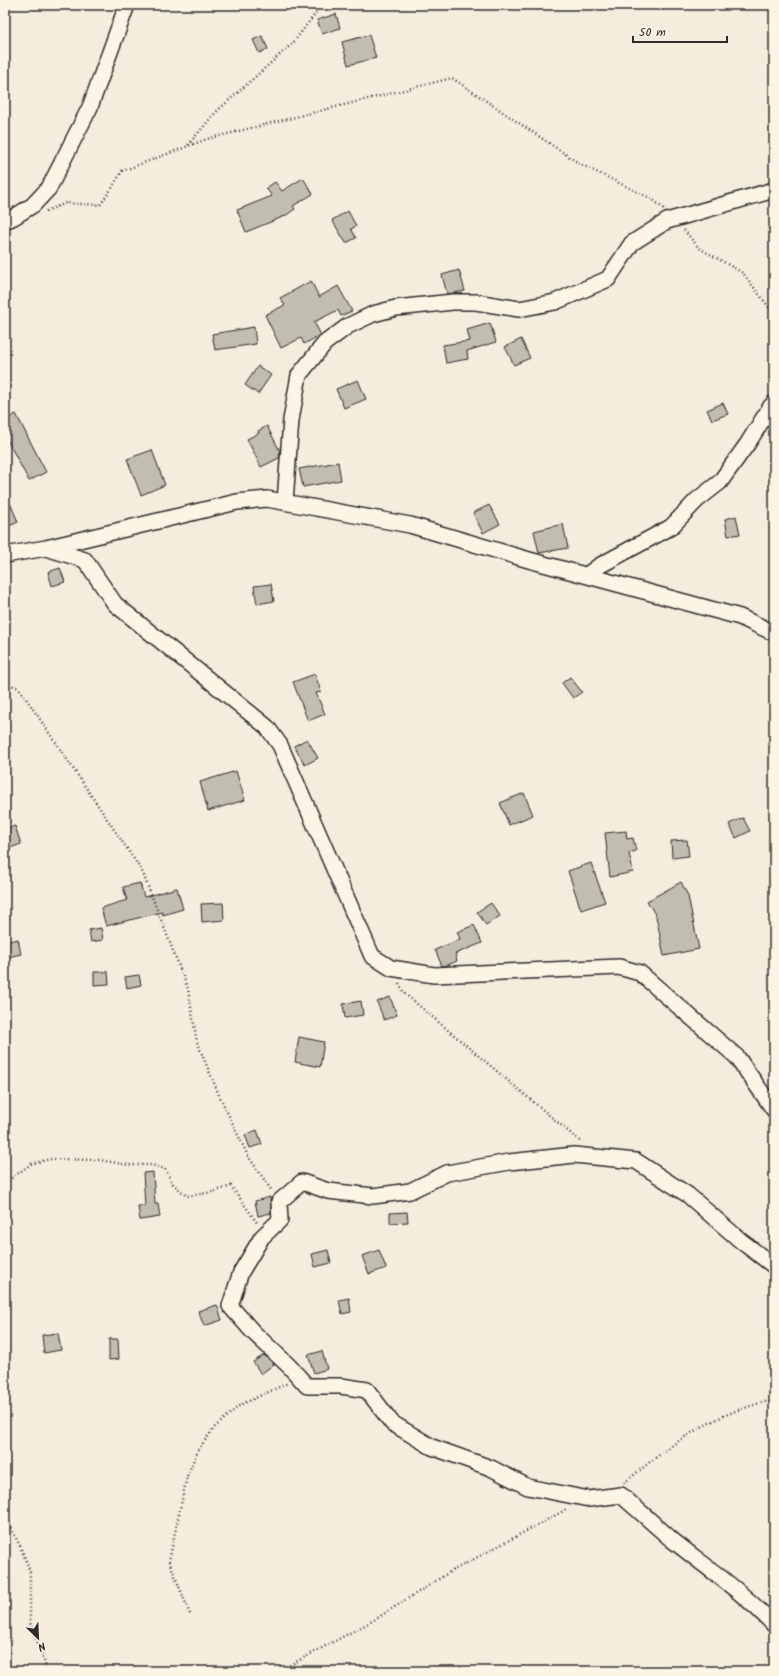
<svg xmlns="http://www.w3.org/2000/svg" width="779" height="1676" font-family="Kalam,sans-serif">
  <rect width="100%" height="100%" fill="#f4edde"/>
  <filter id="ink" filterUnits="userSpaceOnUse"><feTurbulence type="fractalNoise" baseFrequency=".025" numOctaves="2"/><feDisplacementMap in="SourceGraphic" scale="8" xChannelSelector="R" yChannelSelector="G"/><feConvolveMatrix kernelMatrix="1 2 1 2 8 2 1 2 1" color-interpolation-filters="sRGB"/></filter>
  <g filter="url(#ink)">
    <path fill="#c2bdb1" stroke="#2b2b2b" d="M336,14L340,28L322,34L317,20Z
      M369,35L376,58L348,65L342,42Z
      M262,36L268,49L259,53L253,40Z
      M303,178L313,194L293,206L295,209L285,216L246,232L237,210L272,196L266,188L275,182L282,191Z
      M348,211L356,226L351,229L356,238L346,243L332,220Z
      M459,270L465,291L447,294L442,275Z
      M311,281L319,297L338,286L352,311L341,316L338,310L314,322L321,335L319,336L304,344L301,338L281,348L265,315L285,305L280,298Z
      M490,323L496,342L467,351L468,359L446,363L443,345L470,341L467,330Z
      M254,327L256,344L215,350L212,334Z
      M521,339L530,358L514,365L505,347Z
      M258,366L271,375L258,394L245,385Z
      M358,380L366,399L344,408L336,389Z
      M723,403L728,414L712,420L707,410Z
      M16,414L46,472L29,481L5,436V420Z
      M267,426L280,451L279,458L261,467L247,439L259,433L258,431Z
      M152,450L165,485L141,495L127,459Z
      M338,462L341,480L303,487L299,469Z
      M5,491L18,522L5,528Z
      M489,505L500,524L483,533L473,513Z
      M736,516L740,534L728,536L725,519Z
      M563,524L568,548L539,553L534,531Z
      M60,568L65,582L52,586L48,572Z
      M271,584L274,601L257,604L254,586Z
      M315,674L321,692L316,693L325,714L308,721L293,682Z
      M570,677L582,692L573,698L562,683Z
      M307,739L318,758L305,765L294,746Z
      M236,771L245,800L208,811L200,782Z
      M524,793L533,815L509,825L500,803Z
      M743,818L750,831L736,838L729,824Z
      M15,826L21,844L5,850V829Z
      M626,831L627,839L633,838L636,851L629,853L633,872L610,877L605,833Z
      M687,840L689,856L672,858L671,841Z
      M591,863L605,902L581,910L568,871Z
      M681,882L688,896L699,949L664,956L656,916L647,901Z
      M140,883L144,897L177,888L183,909L163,915L162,912L106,926L101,908L127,900L123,887Z
      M223,903L224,920L202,922L201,904Z
      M491,903L500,916L486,925L477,912Z
      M474,925L482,943L455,954L457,961L448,965L442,966L435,950L460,939L457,932Z
      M101,928L103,940L91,942L89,930Z
      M18,939L21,954L8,957L5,942Z
      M94,972H108L109,984L94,985Z
      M139,975L141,985L127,988L125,977Z
      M390,997L397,1015L384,1020L377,1002Z
      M361,1001L363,1015L345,1018L343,1004Z
      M299,1037L324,1042L320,1067L295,1062Z
      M257,1130L262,1144L250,1148L245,1135Z
      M153,1172L155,1204H158L160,1217L140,1220L138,1206H145L143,1173Z
      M270,1197L271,1213L258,1216L255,1201Z
      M407,1212L408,1222L390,1223V1213Z
      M328,1250L331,1263L315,1267L312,1254Z
      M379,1250L386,1268L369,1274L362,1256Z
      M349,1298L351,1312L342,1314L339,1300Z
      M217,1305L222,1320L204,1326L198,1311Z
      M58,1333L61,1350L44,1353L42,1335Z
      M109,1339H118L119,1359L109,1360Z
      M322,1351L327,1369L314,1373L308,1355Z
      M264,1355L274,1364L261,1374L253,1362Z"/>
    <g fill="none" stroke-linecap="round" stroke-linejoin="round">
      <defs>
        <path id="minor" d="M5,221L14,217L33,205L49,188L90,107L127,5
          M285,502L291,420L299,375L325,343L348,326L373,314L396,308L453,302H476L519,309L555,302L608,279L632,243L667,221L774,190
          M46,548L85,560L115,604L267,727L280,745L372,956L391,968L434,975L619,967L640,973L737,1057L774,1110
          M5,555L46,548L237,502L267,499L410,525L529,560L740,617L774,633
          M587,575L599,566L671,527L697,500L720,482L748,443L771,406L774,403
          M774,1266L741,1241L688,1195L636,1161L574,1155L509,1162L447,1173L410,1191L373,1196L328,1191L302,1182L279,1202L280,1220L262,1237L241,1272L230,1306L253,1332L289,1366L307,1386H341L367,1390L392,1423L432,1447L491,1468L528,1487L589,1499L621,1495C637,1509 654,1524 671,1539C706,1567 743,1592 774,1625"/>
      </defs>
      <use href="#minor" stroke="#2b2b2b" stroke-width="18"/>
      <path stroke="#2b2b2b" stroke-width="2.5" stroke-dasharray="1 3" stroke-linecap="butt" d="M188,145L216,112L293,43L318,10L327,5
        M46,211L66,203L100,205L112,188L122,171L207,139L452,78L580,164L652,199L664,209
        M684,230L699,248L743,273L774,314
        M5,683L19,688L142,871L188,989L197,1042L219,1095L248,1156L272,1191
        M399,983L404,993L581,1142
        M5,1183L31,1164L50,1159L100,1160L128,1165H152L165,1169L173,1184L187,1196L213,1192L231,1186L258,1224
        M624,1483C662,1452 694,1426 741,1409C752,1406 762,1401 774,1401
        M5,1517L20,1546L30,1571V1623L45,1663L46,1671
        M190,1614L169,1561L187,1476L198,1450L214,1428L240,1405L288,1383
        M279,1671L374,1620L450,1572L567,1509"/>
      <use href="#minor" stroke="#fcf5e5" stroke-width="15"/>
    </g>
  </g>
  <rect width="779" height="1676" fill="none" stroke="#fcf5e5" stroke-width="20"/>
  <rect x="10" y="10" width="759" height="1656" fill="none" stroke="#2b2b2b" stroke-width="1.5" filter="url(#ink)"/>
  <g transform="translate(38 1638) rotate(156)" stroke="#fcf5e5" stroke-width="3" paint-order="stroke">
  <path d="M0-3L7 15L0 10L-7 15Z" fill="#2b2b2b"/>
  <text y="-6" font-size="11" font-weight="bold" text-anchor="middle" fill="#2b2b2b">N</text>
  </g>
  <path d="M633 36v6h94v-6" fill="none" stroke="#2b2b2b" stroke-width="2"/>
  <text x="639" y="36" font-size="12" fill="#2b2b2b" stroke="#fcf5e5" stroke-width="3" paint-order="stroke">50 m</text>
</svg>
